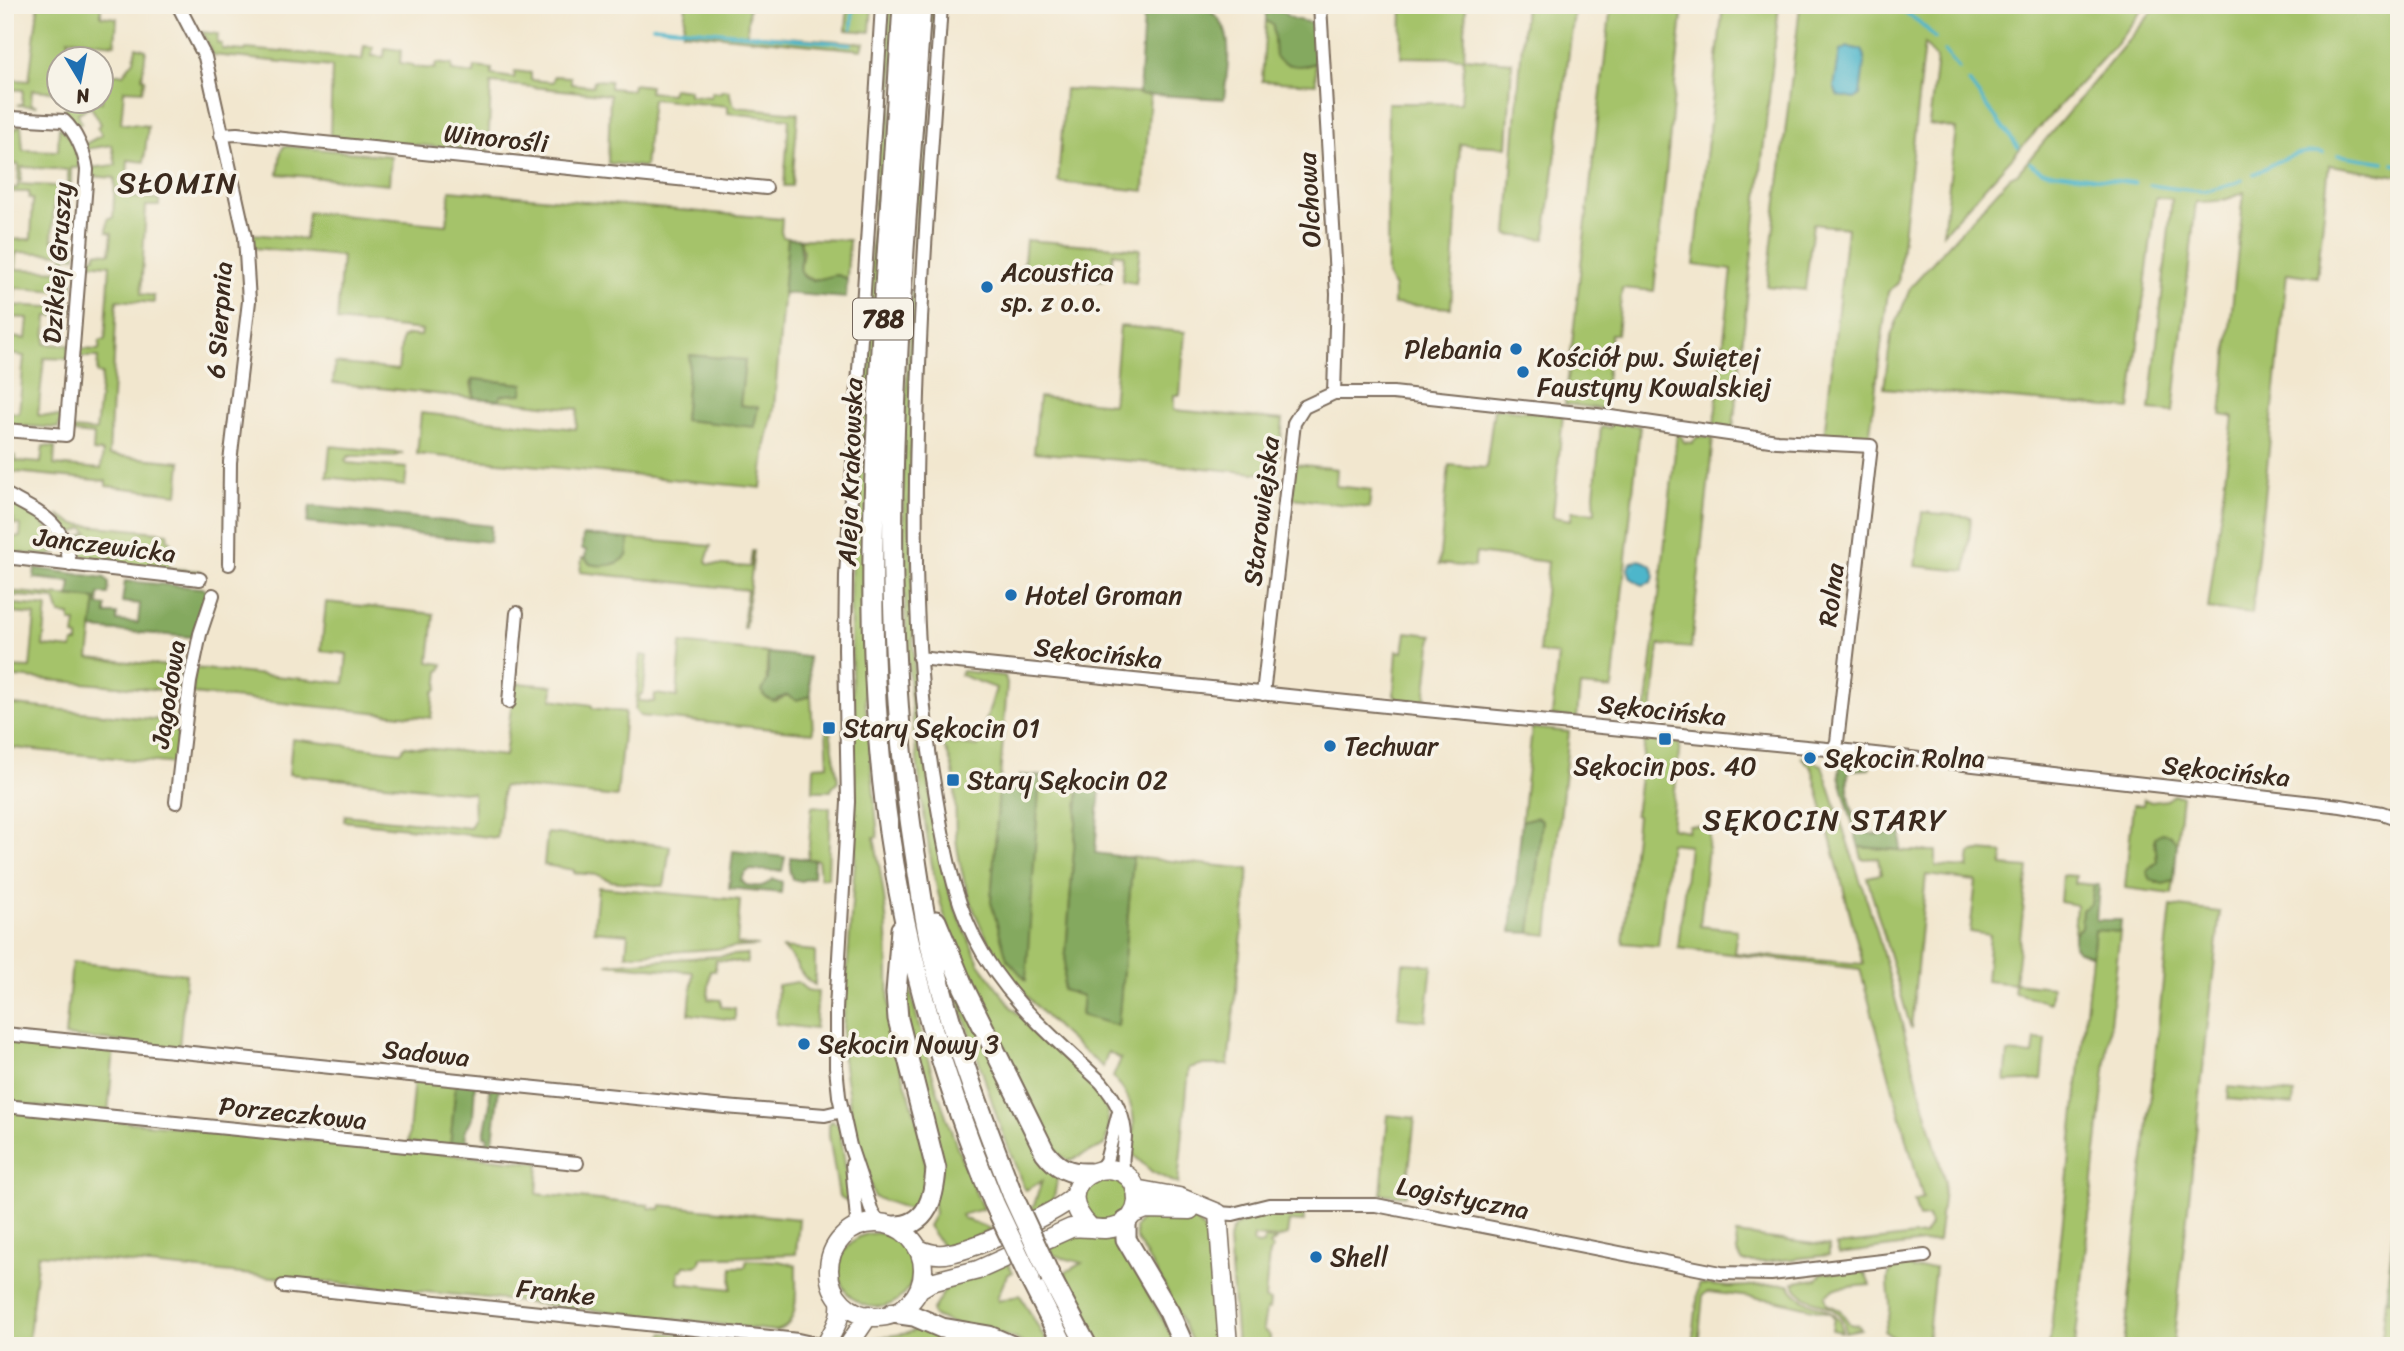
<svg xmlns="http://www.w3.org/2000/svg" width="2404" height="1351" font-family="Sriracha,sans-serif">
  <rect width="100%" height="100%" fill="#f7f3e8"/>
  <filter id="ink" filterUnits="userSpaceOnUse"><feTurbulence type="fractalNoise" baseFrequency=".0143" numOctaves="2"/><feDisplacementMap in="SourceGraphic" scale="14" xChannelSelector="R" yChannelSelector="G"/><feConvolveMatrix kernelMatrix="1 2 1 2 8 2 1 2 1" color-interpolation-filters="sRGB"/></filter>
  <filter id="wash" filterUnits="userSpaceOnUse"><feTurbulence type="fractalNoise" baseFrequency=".00686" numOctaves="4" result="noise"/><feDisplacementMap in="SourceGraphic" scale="28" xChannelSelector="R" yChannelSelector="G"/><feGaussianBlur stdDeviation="1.57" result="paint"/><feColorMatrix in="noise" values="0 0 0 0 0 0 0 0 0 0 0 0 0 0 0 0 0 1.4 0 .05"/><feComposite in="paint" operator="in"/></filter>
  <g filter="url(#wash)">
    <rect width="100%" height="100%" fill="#f2e7cf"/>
    <path fill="#a5c36a" stroke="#707644" stroke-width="2" fill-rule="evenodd" d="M36,5H101V16L117,18L115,44L68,39L70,49L75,59L60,60L59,92L32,90L31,104L37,106L17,105L22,104L23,90L5,89V79L29,81L38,8Z
      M686,5H749L747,34L864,43L862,50L683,32Z
      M848,5H872L870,32L846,30Z
      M887,5H897L866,560L864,687L878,837H874C880,869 886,901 887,933C889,973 886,1012 896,1051C907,1097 940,1162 917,1207L911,1210L874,1197L853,1124L843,1060L842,1042L856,847L850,588Z
      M929,5H934L910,480L914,671L936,834L951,899L979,963L1012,1008L1091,1082L1107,1110L1109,1128L1105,1145L1069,1161C1046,1152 1025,1090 1014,1067C989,1012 957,962 941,904C930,864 925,824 920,784C904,665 901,544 904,425Z
      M1402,5H1466L1464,58L1512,62L1507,147L1460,144L1451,308L1394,304V288L1387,275L1388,103H1461L1464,58L1401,57Z
      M1525,5H1575L1545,239L1507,235Z
      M1611,5H1683L1654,291L1622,288L1617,334H1611L1603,409L1565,404Z
      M1723,5H1779L1733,428L1714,425L1732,270L1694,265Z
      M1795,5H2146L2117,43L1943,233L1956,129L1929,124L1937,58L1924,44L1898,283L1888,292L1869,440L1824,437L1847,228L1813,224L1805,290L1767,286L1800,6Z
      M2158,5H2399V176L2329,165L2317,277L2287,273L2252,614L2208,609L2233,417L2221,415L2244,192C2227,201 2215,202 2196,202L2173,412L2150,410L2172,199L2156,197L2130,409L1884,388L1891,336L1911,286L2010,177L2017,174Z
      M1266,21L1273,25L1276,57L1307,66L1315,63L1316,84L1262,81Z
      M202,32L218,34L217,43L222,44V49L245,51L246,49L281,52L282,51L362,60L364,46L373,47L372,56L384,57L385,48L401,50L400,63L413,65V67L435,69L436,63L452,65V71L474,74L475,67L492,69V75L514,78L515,71L531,73V80L553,82L554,76L571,77V84L593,86L594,80L610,81V88L632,90L633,84L650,86L649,92L671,94L673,88L689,90V95L711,97L712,92L720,93L722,90L729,91L732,102L736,107L798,113L792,186H784L789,119L728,113V106L652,99L645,167L608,163L610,95L502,84L491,83L488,152L330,136L332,67L213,55Z
      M136,47L146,50L142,78L145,79L142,91L124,90L121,123L148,126L144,162L128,160L126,197L159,199V206H146L141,294L154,296V303L117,300L109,455L181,462L178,494L106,486V481L5,471V455L16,456V461L41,463L43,446L55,447L54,465L101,469L103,452L93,451L94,435L75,433L72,429L96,431L102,374L97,373L98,357H79V349L99,350L100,340H105L110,265L85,263V257H95L96,252L110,253L112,233L107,232L108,218H113L115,178L90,176L91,168L116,165L112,145L87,149L85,144L102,135L97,127L101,124L91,107L78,113L81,123L74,127L65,115V107L69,106V102H102V74H123L134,60Z
      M1065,89L1150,94L1144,191L1058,182Z
      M21,125L23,150L58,151L59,127C71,135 77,153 79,168H71V184H68V170L22,167L21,181H18L19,165L10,164C11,151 7,130 21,125Z
      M284,146L391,156L389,184L278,174L281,151Z
      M18,184L71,187V191H79V195L60,194L59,200H54L52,240L76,242V257L66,256V268H63V254L17,252L16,267H13L14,254L6,253V240L31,239L33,199L29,198V192H9V188H17Z
      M450,190L782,219L781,232L783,237L788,238L774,408L766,444L761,488L417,454L421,413L576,429L578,409L498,400L500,396L507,395L523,384L473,379L471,383L474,398L333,383L335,363L398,370L402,338L408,335L421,336L422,330L337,321L342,256L254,248L252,234L305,239L308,212L447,225ZM690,355L745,361L740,406L754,426L684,420Z
      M800,239L849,240L847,279C831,273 811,288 800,271L803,251Z
      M1026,240L1140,249L1136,283L1122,281L1124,255L1113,253L1109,275L1103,280L1023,272Z
      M13,269L65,271V280H73V288H63L62,291L15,288L14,301L12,302L13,282L5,281V277H13Z
      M5,305L71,308V311H63V316H47L45,344L69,345L68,359L44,358L38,415L62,417L58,428L5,425V412L19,413L24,356L9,354V351H5V336L26,339L28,318L5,317Z
      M1120,326L1185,332L1180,395H1174V410L1283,420L1277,475L1034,452L1039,397L1113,404Z
      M1494,408L1563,415L1553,517L1571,520L1572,511L1595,513L1594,494L1601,427L1610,428L1612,422L1640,426L1612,689L1580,686L1577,718L1552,716L1558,655L1539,652L1548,562L1476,553L1474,567L1439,564L1449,465L1486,468Z
      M1677,433L1680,434L1684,442L1692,443L1698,436L1713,438L1691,648L1659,645L1651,722H1645Z
      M330,446L403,453L392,457L349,456L345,460L347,463L407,468L405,486L327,477Z
      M1296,464L1337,469L1336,486L1371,490L1369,508L1292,498Z
      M5,499C29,513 45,520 60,545L58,552L47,556L11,552L12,537H20L21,525L13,524L14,519L5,514Z
      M1922,512L1971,517L1966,571L1915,566Z
      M58,514L74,524L168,533L167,540L171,541L169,568L201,571L200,574L93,563V559L80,555L74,540L88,532L83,528L72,534Z
      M629,539L711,546L706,561L708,564L750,567L752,551H754L745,628H743L747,590L580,572L582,558H585L590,564C605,567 614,563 627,556Z
      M5,591L96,599L89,658L188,668L183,692L5,676V667L30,668L35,615L13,613L15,604L47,607L43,646L72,649L73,643H78V637L74,636L76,622H70V615L60,614L55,599L5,595Z
      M326,602L434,614L429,662L443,664L441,670L439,671L437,690L434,691L431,718L192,694L195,668L344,683L347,654L321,651Z
      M1406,632L1432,635L1425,702L1397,699L1394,694L1397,651L1403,652Z
      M681,643L768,653C766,668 766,683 768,699L777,701L787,695L796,700L811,696L813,733L640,716L635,710L641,655L648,656L643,694H640L639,701L654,702L655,694L677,697Z
      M962,671L1005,676L1007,684L991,902L1025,980L1040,776L1057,777V786H1079L1063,990L1083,996L1081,1015L1118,1025L1133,857L1249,869L1228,1065H1200L1189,1068L1178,1184L1152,1172L1131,1153C1137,1122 1135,1100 1113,1077L1121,1059L1108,1052L1103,1067C1029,1009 971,944 957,846C952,811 963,774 941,742L978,747L996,688L960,675Z
      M518,683L553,686L552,699L592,705V708L625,712L617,797L503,786L497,838L344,821L345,815L470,828L474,819L473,793L289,774L292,739L401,752L405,746L505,756L513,692Z
      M5,704L179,722L175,764L5,747Z
      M1532,728L1569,732L1548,935L1530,933L1542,820L1532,818L1522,821Z
      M826,730H830L838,781L832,787L831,791H813L814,766L828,765Z
      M1645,740L1680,743L1671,828L1688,831L1689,825L1710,827L1700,926L1737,930L1734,953L1863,964L1812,768L1801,757L1822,765L1876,928L1945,1182L1938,1241L1839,1254L1836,1245L1924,1235L1930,1225L1928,1217L1919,1218L1914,1201L1923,1198L1860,969L1678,948L1689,845L1670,843L1658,946L1623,943L1637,816L1635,815Z
      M2173,795L2182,796L2177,844C2171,834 2165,830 2155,838L2157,862L2148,869L2156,883L2174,881L2172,894L2125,888L2133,805H2143L2144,799L2151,802L2167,800Z
      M812,806L830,808L828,878H820L818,860L808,859Z
      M547,833L670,846L665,882L663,886L611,881L598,875L574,873V870L544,865Z
      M1859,847L1907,851H1936V866L1968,868L1970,853L1979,851L2003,853L2002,866L2028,868L2015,983L2052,987L2050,1003C2037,1000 2028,995 2014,993L2015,984L1986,981L1990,935L1970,932L1976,881L1926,875L1911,1029L1867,877L1881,874L1878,858L1862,859Z
      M2062,875L2076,876L2075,883L2094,885L2091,904L2082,910L2081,927L2074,934L2076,905L2060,902Z
      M598,887L740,900L737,944L758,946L626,955L628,934L594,931Z
      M2171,906L2220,912L2173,1346H2124Z
      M2095,929L2120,932L2075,1346H2049Z
      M781,948L815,951V985C797,976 798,958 781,948Z
      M747,954V963L716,960L715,971H710L708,999L721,1000V1007L735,1008V1020L689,1014L693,972L607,964Z
      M72,962L186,974L179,1048L65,1036Z
      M1403,963L1432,965L1426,1021L1398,1018Z
      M906,970C923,1052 948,1132 983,1209L961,1215L963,1218L993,1230L957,1244L943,1247L928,1226L935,1213L904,1003Z
      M951,976L1058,1176L1053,1202L1033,1212L1031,1207L1034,1205L1042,1181L1026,1190L1024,1188L1000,1126Z
      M797,982L807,990L818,992L815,1029L776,1024L778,985Z
      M5,1038L114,1048L108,1114L5,1103Z
      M2035,1039L2046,1040L2042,1080L2005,1082L2008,1053L2033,1055Z
      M414,1078L456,1082L450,1147L408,1143Z
      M2229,1087L2294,1094L2293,1105L2228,1099Z
      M5,1110L539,1163L537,1194L649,1205V1208L660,1209L661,1205L799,1219L796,1254C764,1255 733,1258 701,1257L700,1263L696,1266H684L683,1270H679L678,1283L731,1289L732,1267H745L747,1260L778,1261L796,1265C795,1286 802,1326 776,1331L478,1297L38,1254L28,1346H5Z
      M1388,1115L1415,1118L1406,1196L1381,1194Z
      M832,1121L839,1125L851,1203L839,1196L829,1136V1124Z
      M1084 1200a22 22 0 1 1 44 0a22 22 0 1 1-44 0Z
      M1303,1210L1304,1222L1289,1221L1287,1235L1278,1238L1254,1236L1253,1243L1258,1245L1263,1244L1264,1239L1276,1240L1270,1245L1273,1249L1269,1253L1265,1300L1270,1301L1269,1309L1266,1310L1263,1329L1270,1336V1346H1237L1229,1241C1230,1229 1235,1224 1246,1221V1218L1272,1212Z
      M1143,1216L1187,1217L1195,1220L1204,1230L1209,1246L1222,1346H1194L1165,1287L1136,1238L1135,1228Z
      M839 1270a37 37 0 1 1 74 0a37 37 0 1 1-74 0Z
      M1071,1234L1119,1240L1177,1346H1102L1066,1280L1065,1272L1082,1263L1053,1255L1048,1244Z
      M1736,1234L1829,1246V1255L1765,1262H1743L1737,1252Z
      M1008,1263L1013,1272L1007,1275L997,1298L998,1301L1020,1295L1049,1346H1027L1014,1338L948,1322L933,1315L932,1311L948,1285Z
      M1910,1263L1913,1269L1935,1267L1927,1346H1900L1901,1343L1884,1331C1886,1324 1890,1317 1890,1310C1891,1286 1877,1268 1910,1263Z
      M1852,1269L1865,1273L1870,1285L1836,1288L1825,1296L1827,1304L1840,1310L1850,1324L1859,1326L1861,1329L1845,1332C1846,1299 1801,1308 1793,1282L1817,1279L1822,1273Z
      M1699,1284L1729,1287L1789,1284C1800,1310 1842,1303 1842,1332L1832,1330L1834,1317L1830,1313L1775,1300L1708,1292L1703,1295L1698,1346H1692Z
      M2386,1299L2399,1301V1346H2381Z
      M918,1329L949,1340L988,1346L900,1344L866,1346L870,1339L908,1333Z
      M664,1333L798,1346H660L658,1340Z"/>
    <path fill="#84a95e" stroke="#606a3e" stroke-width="2" d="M1157,5C1168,5 1184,2 1195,5C1241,17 1227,63 1224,99L1139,94L1144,16L1153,13Z
      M1266,9L1281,10C1289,20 1302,21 1314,23L1315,63C1302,68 1286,67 1275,57L1273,25L1266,21Z
      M788,238L800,239C802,248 799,268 801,272C806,287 826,276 836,275C838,275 845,278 847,279L846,298L783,293Z
      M690,355L745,360L740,405L758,407L754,427L684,420Z
      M473,379L523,384L522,394L502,395L498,400L474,398Z
      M310,506L491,526L490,542L307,523Z
      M583,535L629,539L627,556C618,566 603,567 590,564L585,558L586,550L582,549Z
      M35,568L105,578L109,583L108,594H99L98,605L106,606V614H117V621L138,623L140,604L122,602L125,581L203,588L208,594L192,637L92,629L96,599L69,596L71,582L34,578Z
      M768,653L808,657L811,696L796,700L787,695L773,701L764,696L762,691L768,679Z
      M1840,757L1871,760L1869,769L1850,770C1843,780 1853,825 1864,831C1876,838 1890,832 1902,833L1900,850L1859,847L1839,776Z
      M1020,775L1040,776L1026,980L1007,959L991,902L999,789L1019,790Z
      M1079,786L1100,788L1095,853L1133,858L1118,1026L1081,1015L1083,996L1063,990Z
      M1536,817L1542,820L1530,933L1511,932L1522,821Z
      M2161,833L2171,835L2177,844L2174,881L2163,884L2151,880L2147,871L2157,862L2155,838Z
      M733,851L785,857L782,871L750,870L745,873L741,880L746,885C759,887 763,888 773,879L782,882L781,893L729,888Z
      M790,857L814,860L813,877L801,881L792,879L790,872Z
      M2094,885H2099L2096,920H2121L2120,932L2095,930L2092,956L2078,951L2074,946V934L2081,927L2082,910L2091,904Z
      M456,1082L475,1084L473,1117L465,1131L466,1139L471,1142L487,1143L488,1137L484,1136L490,1104L489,1089L499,1087L492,1151L450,1147Z
      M2399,1179V1301L2386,1299Z"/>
    <path fill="#4db6cb" stroke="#447074" stroke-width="2" d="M1848,47L1862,50L1865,56L1860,95L1855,99L1838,96L1834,87L1840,51Z
      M1638,560C1650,562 1658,569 1652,582L1642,585L1631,578L1628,569L1630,563Z"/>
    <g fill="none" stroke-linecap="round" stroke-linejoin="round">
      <path stroke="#4db6cb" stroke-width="3.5" d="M1854,5C1895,10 1907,5 1935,38
        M653,26L851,44
        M852,28L853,5
        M1945,51L1959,69
        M1969,82L2018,147
        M2338,155L2384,162
        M2030,163L2042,171L2135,183
        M2394,164L2399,165
        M2254,174C2275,163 2298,148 2323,153
        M2150,185C2187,190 2207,197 2242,180"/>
    </g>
  </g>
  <g filter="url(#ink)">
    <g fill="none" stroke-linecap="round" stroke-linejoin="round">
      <defs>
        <path id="street" d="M178,5L205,57L245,237L249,301L230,462L229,564
          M941,5C932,147 920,289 917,432C914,546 915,660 932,772C941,827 949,887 974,937C1004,997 1053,1037 1101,1082C1114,1097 1125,1116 1125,1137C1124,1150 1120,1162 1125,1175
          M1320,5L1337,294L1334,393
          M221,135L237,134L766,188
          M5,144L7,123L11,118L64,121C76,132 85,153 87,170L66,435L5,430
          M5,494C39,513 65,521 70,565
          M5,557L200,579
          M919,658L1405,708L1848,751L2341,806L2382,813L2399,819
          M1263,694L1294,423L1304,407L1334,393H1393L1597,415L1777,441L1871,446L1837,742L1833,750
          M509,702L517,613
          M176,802L190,682L200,634L213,595
          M5,1034L725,1107L825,1115L842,1111
          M5,1106L577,1163
          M852,1164L857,1220L853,1229
          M1101,1168L1106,1161L1118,1115
          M1218,1213L1233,1214L1269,1205H1376L1721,1273L1771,1274L1925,1256
          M879,1223L872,1212L850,1146L839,1096L836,1067V1009L848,802L845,649L846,576L882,5
          M283,1286L798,1340L825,1346"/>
        <path id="secondary" d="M1135,1189L1179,1197L1218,1213
          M1218,1213L1228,1346
          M1133,1214L1146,1209L1190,1210
          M829 1270a47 47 0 1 1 94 0a47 47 0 1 1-94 0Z
          M919,1249C929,1254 938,1256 950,1253C974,1249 1060,1212 1075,1195
          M921,1288L931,1282L978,1270L1071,1228C1087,1225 1103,1233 1119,1226C1129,1222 1136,1212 1137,1201C1138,1142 1037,1174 1090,1227
          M825,1346C833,1331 842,1319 840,1302
          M848,1346L869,1315"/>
        <path id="primary" d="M903,5C897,109 890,212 883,316C873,480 865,646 886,810C903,944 942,1078 994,1203
          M921,5C903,285 871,568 914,847C921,892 927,939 940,984C959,1056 986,1126 1013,1196
          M936,921L964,988L1045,1152C1057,1168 1069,1174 1089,1173
          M1126,1221V1239L1169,1312L1184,1346
          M895,1226C928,1226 934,1197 936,1169L898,1019L896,993L901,929
          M1051,1278L1087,1346
          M1030,1279L1064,1346
          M893,1313L914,1316L942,1328L989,1336L1012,1346"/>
      </defs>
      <use href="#street" stroke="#7b6c5c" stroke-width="16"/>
      <use href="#secondary" stroke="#7b6c5c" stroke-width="21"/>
      <use href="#primary" stroke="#7b6c5c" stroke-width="23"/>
      <use href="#street" stroke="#fff" stroke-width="12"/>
      <use href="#secondary" stroke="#fff" stroke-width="18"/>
      <use href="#primary" stroke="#fff" stroke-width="19"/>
      <defs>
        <path id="primary-bridge" d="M1013,1196L1051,1278
          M994,1203L1030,1279"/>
      </defs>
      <use href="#primary-bridge" stroke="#7b6c5c" stroke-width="23" stroke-linecap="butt"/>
      <use href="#primary-bridge" stroke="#fff" stroke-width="19"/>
    </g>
  </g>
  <g fill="#1f6fb2" stroke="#f7f3e8" stroke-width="2.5">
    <circle cx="987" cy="287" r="7"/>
    <circle cx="1516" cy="349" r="7"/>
    <circle cx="1523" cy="372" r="7"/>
    <circle cx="1011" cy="595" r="7"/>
    <rect x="822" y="721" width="14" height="14" rx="3.5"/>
    <rect x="1658" y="732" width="14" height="14" rx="3.5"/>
    <circle cx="1330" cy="746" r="7"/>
    <circle cx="1810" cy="758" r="7"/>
    <rect x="946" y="773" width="14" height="14" rx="3.5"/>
    <circle cx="804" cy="1044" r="7"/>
    <circle cx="1316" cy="1257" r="7"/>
  </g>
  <g text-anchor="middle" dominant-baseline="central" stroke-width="7" stroke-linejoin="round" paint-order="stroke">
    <rect fill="#f7f3e8" stroke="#73665b" stroke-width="2" x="853" y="298.5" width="60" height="41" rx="5"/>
    <g font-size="24" font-weight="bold" fill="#3b2a1e">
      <text x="883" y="319">788</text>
    </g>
    <g font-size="26" fill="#3b2a1e" stroke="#f7f3e8">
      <text transform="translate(496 138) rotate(6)">Winorośli</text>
      <text transform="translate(1309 200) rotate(-93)">Olchowa</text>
      <text transform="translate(57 263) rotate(-86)">Dzikiej Gruszy</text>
      <text transform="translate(219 320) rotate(-86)">6 Sierpnia</text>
      <text transform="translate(850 472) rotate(-88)">Aleja Krakowska</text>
      <text transform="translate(1261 511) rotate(-83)">Starowiejska</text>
      <text transform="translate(105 545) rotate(7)">Janczewicka</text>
      <text transform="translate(1831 595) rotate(-83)">Rolna</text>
      <text transform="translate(1098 653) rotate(6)">Sękocińska</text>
      <text transform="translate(168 694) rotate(-81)">Jagodowa</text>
      <text transform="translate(1662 710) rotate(6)">Sękocińska</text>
      <text transform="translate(2226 771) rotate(6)">Sękocińska</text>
      <text transform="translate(426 1053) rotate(6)">Sadowa</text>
      <text transform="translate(293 1113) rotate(6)">Porzeczkowa</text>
      <text transform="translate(1463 1198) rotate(11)">Logistyczna</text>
      <text transform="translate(556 1292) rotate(6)">Franke</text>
    </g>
    <g font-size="26" fill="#3b2a1e" stroke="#f7f3e8" text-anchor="start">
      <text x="1001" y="272">Acoustica<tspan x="1001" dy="30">sp. z o.o.</tspan></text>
      <text x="1502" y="349" text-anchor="end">Plebania</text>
      <text x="1537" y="357">Kościół pw. Świętej<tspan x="1537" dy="30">Faustyny Kowalskiej</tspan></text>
      <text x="1025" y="595">Hotel Groman</text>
      <text x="843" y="728">Stary Sękocin 01</text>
      <text x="1344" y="746">Techwar</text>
      <text x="1824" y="758">Sękocin Rolna</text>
      <text x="1665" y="766" text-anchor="middle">Sękocin pos. 40</text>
      <text x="967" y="780">Stary Sękocin 02</text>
      <text x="818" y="1044">Sękocin Nowy 3</text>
      <text x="1330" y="1257">Shell</text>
    </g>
    <g font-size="30" letter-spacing="2" fill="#3b2a1e" stroke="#f7f3e8">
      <text x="178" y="183">SŁOMIN</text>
      <text x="1825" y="820">SĘKOCIN STARY</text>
    </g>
  </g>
  <rect width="2404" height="1351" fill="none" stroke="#f7f3e8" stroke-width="28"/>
  <g transform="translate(80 80) rotate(170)"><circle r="33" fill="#f7f3e8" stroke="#aca397" stroke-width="2"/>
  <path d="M0-5L12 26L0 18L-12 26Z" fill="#1f6fb2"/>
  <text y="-10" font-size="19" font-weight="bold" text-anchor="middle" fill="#3b2a1e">N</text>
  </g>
</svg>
